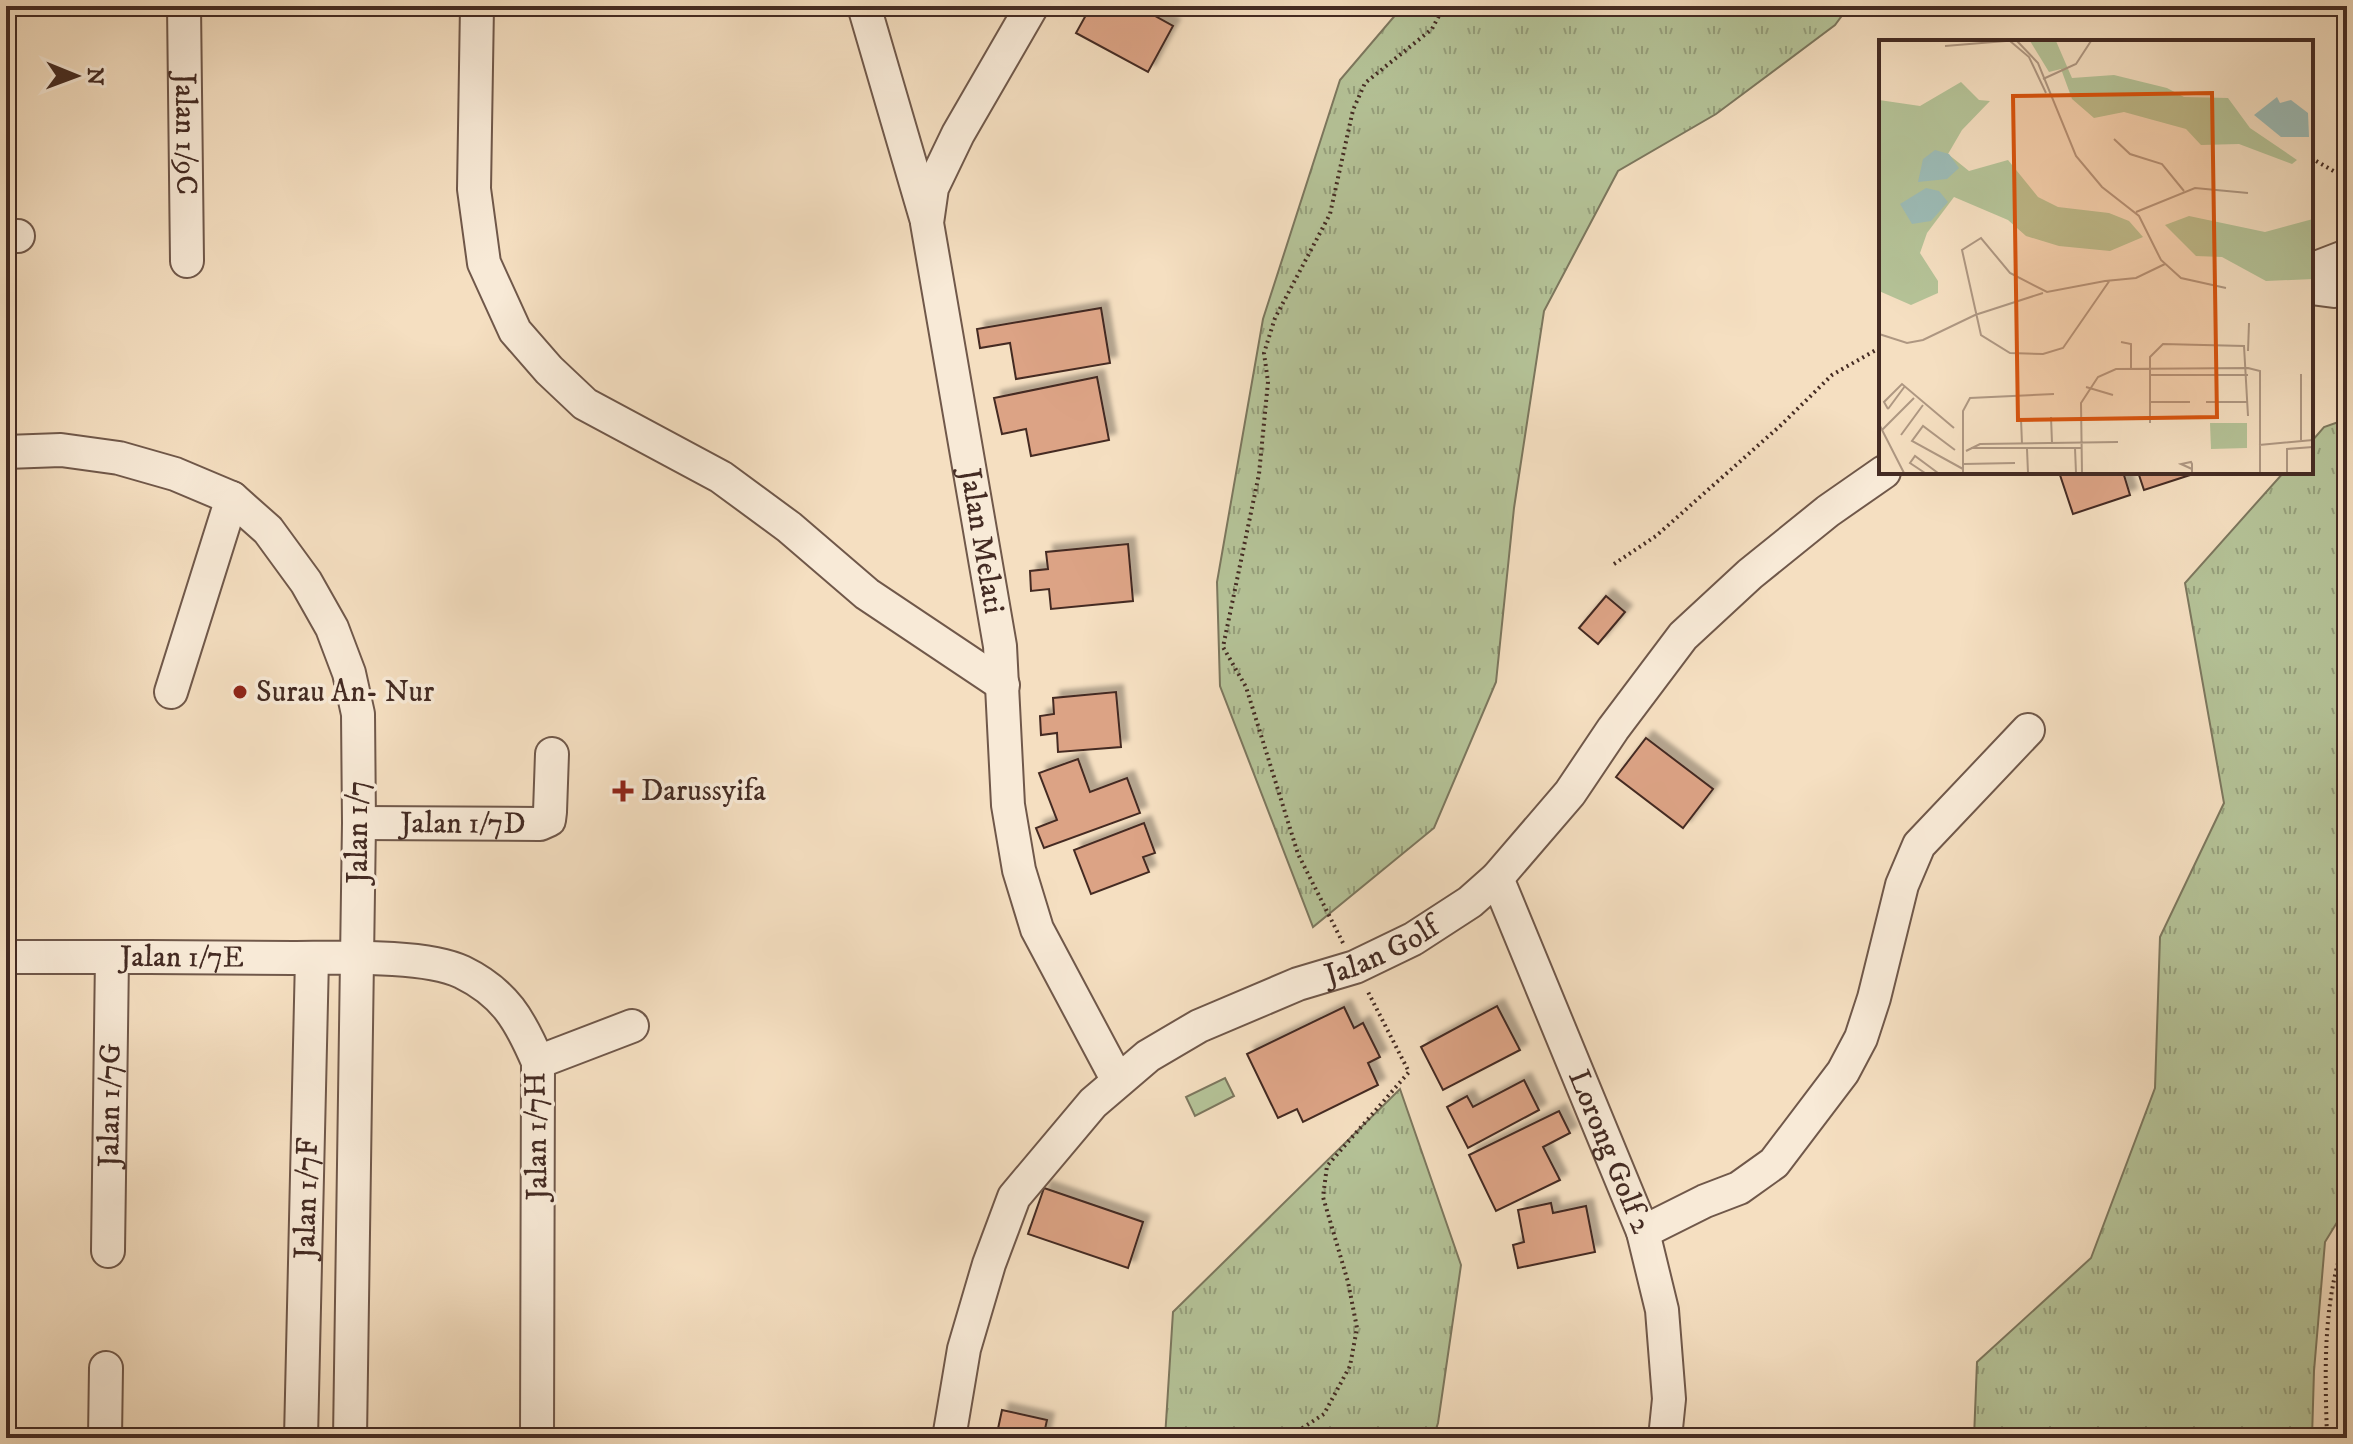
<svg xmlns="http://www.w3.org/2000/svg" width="2353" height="1444" font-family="'IM FELL DW Pica',serif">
  <defs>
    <pattern id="grass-tufts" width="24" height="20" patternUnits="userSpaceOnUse" patternTransform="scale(2)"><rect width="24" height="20" fill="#b5c398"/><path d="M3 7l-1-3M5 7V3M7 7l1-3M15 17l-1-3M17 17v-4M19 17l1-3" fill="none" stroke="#959f7c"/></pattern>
    <filter id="shadow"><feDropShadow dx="7" dy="-7" stdDeviation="2" flood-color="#0004"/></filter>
  </defs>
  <rect width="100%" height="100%" fill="#f5dfc1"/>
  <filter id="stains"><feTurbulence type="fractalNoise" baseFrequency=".0025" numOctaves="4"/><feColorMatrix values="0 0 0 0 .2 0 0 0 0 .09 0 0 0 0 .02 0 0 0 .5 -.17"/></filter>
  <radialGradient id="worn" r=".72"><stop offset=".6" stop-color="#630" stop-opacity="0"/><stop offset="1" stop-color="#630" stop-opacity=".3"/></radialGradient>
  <path fill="url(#grass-tufts)" stroke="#7c775e" stroke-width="2" d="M1403,6H1849L1835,25L1716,114L1618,171L1544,311L1514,508L1496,682L1434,828L1313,927L1220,686L1217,582L1263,319L1340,80Z
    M2347,419V1206L2325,1242L2314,1371L2312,1438H1974L1977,1362L2091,1258L2155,1088L2160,937L2224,803L2185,583L2284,472H2311V442L2324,427Z
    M1400,1089L1461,1265L1438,1423L1433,1438H1165L1173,1312Z"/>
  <path fill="#b5c398" stroke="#7c775e" stroke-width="2" d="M1225,1078L1234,1096L1195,1116L1186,1097Z"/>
  <path fill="#dca385" stroke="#442b23" stroke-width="2" filter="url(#shadow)" d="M1091,6H1137L1173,26L1148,72L1076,33Z
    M1101,308L1110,363L1016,379L1010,343L980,348L977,329Z
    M1097,377L1109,440L1031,456L1026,429L1002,434L994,398Z
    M2059,472H2123L2130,495L2073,514Z
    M2138,472H2189L2190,475L2144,490Z
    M1128,544L1133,601L1051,609L1049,589L1031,591L1030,571L1048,569L1046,552Z
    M1606,596L1625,612L1598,644L1579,628Z
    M1116,692L1121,747L1058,752L1057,733L1041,735L1040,716L1054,714L1053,698Z
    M1646,738L1713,789L1683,828L1616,777Z
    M1078,759L1090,792L1127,778L1140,813L1044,848L1036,828L1057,820L1039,773Z
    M1144,823L1155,853L1143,857L1149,872L1091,894L1074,850Z
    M1497,1006L1520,1050L1443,1090L1421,1047Z
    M1344,1007L1354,1028L1363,1023L1380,1057L1368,1063L1378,1085L1303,1122L1297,1109L1278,1118L1247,1054Z
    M1524,1080L1539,1110L1468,1148L1447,1107L1467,1096L1473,1107Z
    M1559,1111L1570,1133L1543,1147L1560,1180L1496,1211L1469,1155Z
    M1044,1188L1143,1222L1128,1268L1028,1234Z
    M1551,1203L1553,1213L1586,1206L1595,1252L1518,1268L1513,1245L1524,1242L1518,1210Z
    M1002,1410L1047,1420L1043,1438H996Z"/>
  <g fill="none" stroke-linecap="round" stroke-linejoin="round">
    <defs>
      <g id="minor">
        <path id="s1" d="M184,6L187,261"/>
        <path d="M477,6L474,189L484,263L515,331L549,370L585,404L721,477L789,527L867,594L1003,685"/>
        <path d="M864,6L926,218"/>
        <path id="s2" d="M1032,6L958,134L932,188L927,223L1000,646L1008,805L1019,870L1037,929L1118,1081"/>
        <path d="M6,236H18"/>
        <path d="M2311,282L2321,266L2347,256"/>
        <path d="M2311,288L2334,291L2347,286"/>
        <path d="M6,452L61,450L119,458L175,474L232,498L268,530L306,582L332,628L349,673L358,714L359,823L350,1438"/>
        <path d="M171,692L232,498"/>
        <path id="s3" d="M359,823L540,824L549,820L550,812L552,754"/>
        <path id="s4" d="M1497,878L1643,1232L1662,1310L1669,1399L1665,1438"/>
        <path id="s5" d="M6,957C102,957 197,957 293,958C336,958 425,954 462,972C505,993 520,1020 538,1062L537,1438"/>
        <path d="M538,1062L632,1026"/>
        <path d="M1643,1232L1705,1201L1739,1188L1774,1163L1843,1072L1861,1038L1874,998L1902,885L1919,845L2028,730"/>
        <path id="s6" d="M108,1251L112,957"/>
        <path d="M105,1438L106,1368"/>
        <path id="s7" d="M301,1438L312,958"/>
        <path id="s8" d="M949,1438L964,1349L989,1264L1014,1197L1093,1103L1148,1056L1199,1026L1298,984L1355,967L1413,939L1470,902L1497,878L1570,793L1613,729L1683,636L1750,574L1828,511L1884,472"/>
      </g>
    </defs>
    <use href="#minor" stroke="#70584a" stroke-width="36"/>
    <path stroke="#442b23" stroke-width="4" stroke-dasharray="2 4" stroke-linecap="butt" d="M2207,41L2208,42
      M2311,158L2347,179
      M1614,564L1656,536L1780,426L1832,375L1881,347
      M1343,943L1298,854L1246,687L1223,647L1259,474L1268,382L1264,353L1275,318L1330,214L1353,110L1365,83L1432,29L1444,6
      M1287,1438L1324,1414L1350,1366L1357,1328L1348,1282L1323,1197L1327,1166L1409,1072L1367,990
      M2327,1438C2325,1371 2322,1299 2347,1236"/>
    <use href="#minor" stroke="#f8ead7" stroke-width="32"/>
  </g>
  <g fill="#8f2418" stroke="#f8ead7" stroke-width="3">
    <circle cx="240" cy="692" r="8"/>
    <path d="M619 779h8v8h8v8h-8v8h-8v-8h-8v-8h8z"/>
  </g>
  <g text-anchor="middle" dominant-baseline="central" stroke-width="7" stroke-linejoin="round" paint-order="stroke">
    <g font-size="30" fill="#442b23" stroke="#f8ead7">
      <text stroke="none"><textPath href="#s1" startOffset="128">Jalan 1/9C</textPath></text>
      <text stroke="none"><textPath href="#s2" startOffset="566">Jalan Melati</textPath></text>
      <text stroke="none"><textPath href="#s3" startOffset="104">Jalan 1/7D</textPath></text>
      <text transform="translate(358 832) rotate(-90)">Jalan 1/7</text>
      <text stroke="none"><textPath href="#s8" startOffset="702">Jalan Golf</textPath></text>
      <text stroke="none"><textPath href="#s5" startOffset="176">Jalan 1/7E</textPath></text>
      <text stroke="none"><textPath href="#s6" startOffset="146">Jalan 1/7G</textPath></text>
      <text transform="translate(537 1136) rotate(-91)">Jalan 1/7H</text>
      <text stroke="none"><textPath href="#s4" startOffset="296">Lorong Golf 2</textPath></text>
      <text stroke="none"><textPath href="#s7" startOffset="240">Jalan 1/7F</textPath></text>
    </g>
    <g font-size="30" fill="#442b23" stroke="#f8ead7" text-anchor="start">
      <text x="256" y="692">Surau An- Nur</text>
      <text x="641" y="791">Darussyifa</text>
    </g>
  </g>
  <g transform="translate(1879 40)">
    <rect width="434" height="434" fill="#f5dfc1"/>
    <path d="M151,1H177L193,38L235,35L288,48L305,57L349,58L371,88L418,120L413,124L360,104L322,105L307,89L245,72L215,78L193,59L182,29L170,32ZM82,42L100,60L111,61L83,90L69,114L90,131L129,120L159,157L179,167L230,173L250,181L264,197L231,211L180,206L147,196L129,180L75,157L48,193L41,213L59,241V253L32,265L0,251V60L41,66ZM310,176L386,192L434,179V239L387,241L343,217L317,216L286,185Z" fill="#b5c398"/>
    <path d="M331,383H368V408L332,409Z" fill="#b5c398"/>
    <path d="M398,57L401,63L412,60L429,73L430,97H402L375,75ZM56,110L70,114L80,128L68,139L39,142L44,119ZM47,148L60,151L69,162L52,181L33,184L21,164Z" fill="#9dbcb7"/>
    <path fill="none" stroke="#ae9782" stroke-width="2" d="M131,1L150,17L167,53M138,1L159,23L197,116L223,147L260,176L282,220L302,238L347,248M66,6L127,1M164,39L197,24L212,1M235,99L251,114L283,124L305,151M257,172L316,148L369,153M231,240L184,308L164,314L131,313L102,295L83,210L102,198L131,233L168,252L226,241L257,238L286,224M0,294L28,303L44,300L96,275L164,253M242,302L252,304V329M369,311L370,283M422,334V400M271,335H369M207,347L234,355M271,362H311M327,362H369M9,369L5,362L23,344L75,388M9,369L26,346M172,377L173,403M142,379L143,404M202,379H238M271,383V317L284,304L365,306L369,376M0,384L25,433M3,390L35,358M22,395L44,365M380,405L434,400M92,408H202M196,408L197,433M148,409L149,433M76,410L44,386L33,401L84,429M87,411L101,404L239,402M85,424L136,423M313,429L302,424L312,422L313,424V433M46,433L31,423L36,416L59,433M84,433V371L91,358L175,354M203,433L202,363L219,337L237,329L369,328L381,331V433M408,433V409L434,407"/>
    <path fill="#d8540e" fill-opacity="0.15" stroke="#d8540e" stroke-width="4" d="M333,53L338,377L139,380L134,56Z"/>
    <rect width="434" height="434" fill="none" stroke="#442b23" stroke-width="4"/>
  </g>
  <rect width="2353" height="1444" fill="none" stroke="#f5dfc1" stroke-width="32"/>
  <rect x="8" y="8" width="2337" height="1428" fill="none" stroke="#442b23" stroke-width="4"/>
  <rect x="16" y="16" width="2321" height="1412" fill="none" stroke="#442b23" stroke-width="2"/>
  <g transform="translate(76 76) rotate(91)" stroke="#f8ead7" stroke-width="6" paint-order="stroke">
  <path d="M0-6L14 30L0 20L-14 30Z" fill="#442b23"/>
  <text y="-12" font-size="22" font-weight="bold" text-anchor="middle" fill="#442b23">N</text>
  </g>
  <rect width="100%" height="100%" filter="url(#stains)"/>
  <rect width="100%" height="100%" fill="url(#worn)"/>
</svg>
